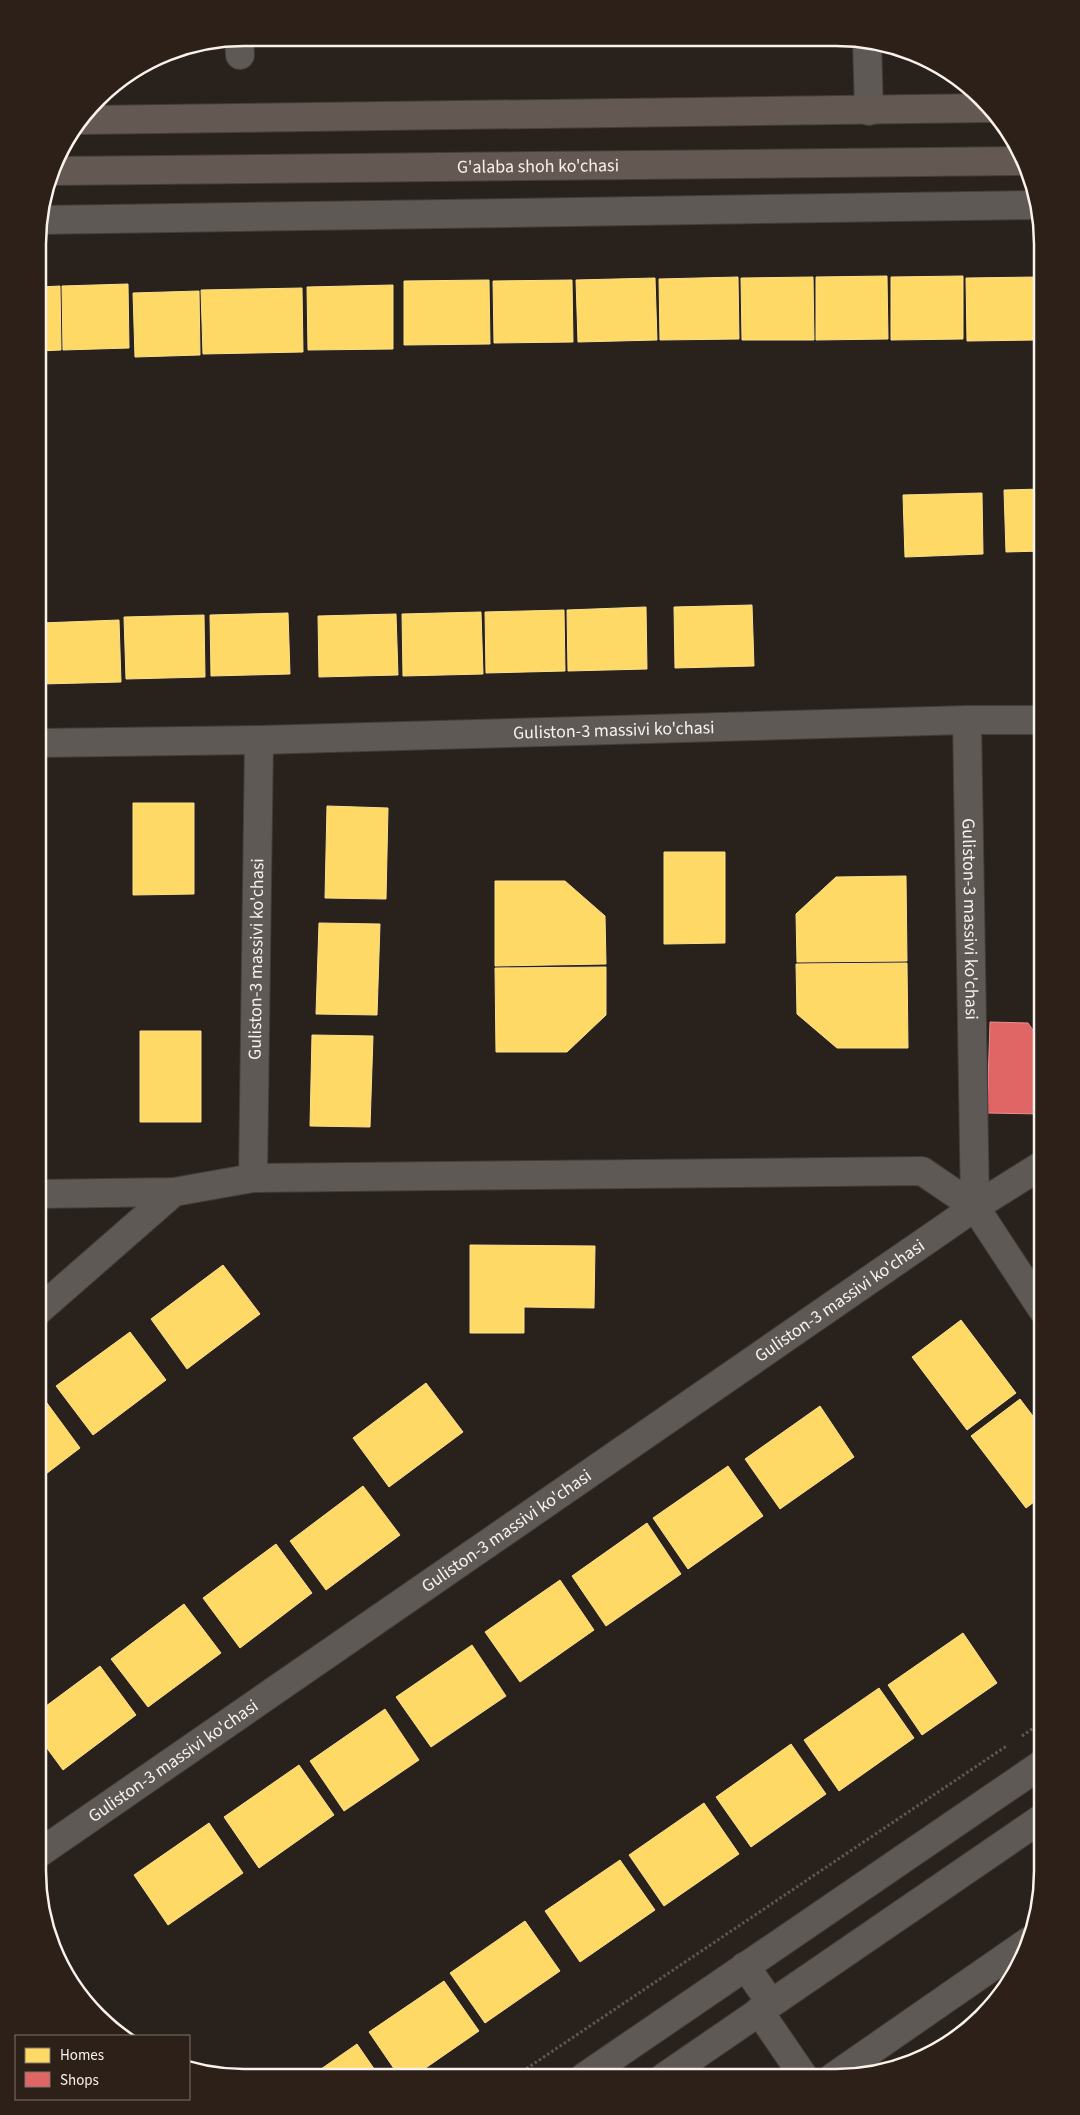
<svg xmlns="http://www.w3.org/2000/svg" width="1080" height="2115" font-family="'Source Sans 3',sans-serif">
  <rect width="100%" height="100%" fill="#28211c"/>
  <path fill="#ffd966" stroke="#fde08e" d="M887,276L888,339L816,340V277Z
    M963,276V339L891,340V277Z
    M738,277L739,339L660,340L659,279Z
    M813,277L814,340H742L741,278Z
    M1038,277V340L967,341L966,278Z
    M655,278L657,340L578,342L576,280Z
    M1040,278H1042V341H1040Z
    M489,280L490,344L404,345V281Z
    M572,280L573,342L494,343L493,281Z
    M128,284L129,348L63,350L62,286Z
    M393,285V349L308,350L307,287Z
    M60,286L61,350L39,351V287Z
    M302,288L303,352L203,354L201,290Z
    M199,291L200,355L135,357L133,293Z
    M1042,489V551L1006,552L1004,490Z
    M982,493L983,554L905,557L903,495Z
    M752,605L754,666L675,668L674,607Z
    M646,607L647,669L568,671L567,610Z
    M564,610L565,671L486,673L485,612Z
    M481,612L483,674L403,676L402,614Z
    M288,613L290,674L211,676L210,615Z
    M396,614L398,675L319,677L318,616Z
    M204,615L205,677L126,679L124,617Z
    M119,620L121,682L42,684L41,623Z
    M133,803H194V894L133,895Z
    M327,806L388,808L386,899L325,898Z
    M664,852H725V943L664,944Z
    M906,876L907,961L797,962L796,914L836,877Z
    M495,881H565L605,916L606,964L495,966Z
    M319,923L380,924L377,1015L316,1014Z
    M907,963L908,1048H837L797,1014L796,964Z
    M606,967V1015L567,1052H496L495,968Z
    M140,1031H201V1122H140Z
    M312,1035L373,1036L370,1127L310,1126Z
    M470,1245L595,1246L594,1308L524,1307V1333H470Z
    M223,1265L260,1314L187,1369L151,1319Z
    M961,1320L1016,1393L967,1430L912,1357Z
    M130,1332L166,1380L93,1435L56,1386Z
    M426,1383L463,1432L389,1487L353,1438Z
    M44,1399L80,1448L38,1480V1403Z
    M1020,1399L1042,1428V1496L1026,1508L971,1436Z
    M820,1406L854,1457L780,1509L745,1459Z
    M728,1466L763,1516L688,1569L653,1518Z
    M363,1486L400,1535L326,1590L290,1541Z
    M647,1523L681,1574L606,1626L572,1576Z
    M276,1544L312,1593L240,1648L203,1598Z
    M560,1580L594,1630L520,1682L485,1632Z
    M184,1604L221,1653L148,1707L111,1659Z
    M963,1633L997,1683L922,1735L888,1685Z
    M472,1645L506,1696L431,1747L396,1697Z
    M100,1666L136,1715L63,1770L38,1736V1712Z
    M879,1688L914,1738L839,1791L804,1740Z
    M385,1709L419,1760L344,1811L310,1761Z
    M791,1744L826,1794L751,1847L716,1797Z
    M299,1765L334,1815L259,1868L224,1817Z
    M704,1803L739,1854L664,1906L629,1855Z
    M209,1823L243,1873L168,1925L134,1875Z
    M620,1860L655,1910L580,1962L545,1911Z
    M525,1921L560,1971L485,2023L450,1973Z
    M444,1981L479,2031L414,2076H399L369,2032Z
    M357,2044L379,2076H311Z"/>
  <path fill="#e06666" stroke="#e8908e" d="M990,1022L1028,1023L1042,1043V1114L987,1113Z"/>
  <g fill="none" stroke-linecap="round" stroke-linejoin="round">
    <defs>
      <g id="minor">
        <path d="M239,38L240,55"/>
        <path d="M867,41L869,111"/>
        <path d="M39,220L1036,205"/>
        <path id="s1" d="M967,720L975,1207"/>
        <path id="s2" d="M39,743L259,740L967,720H1042"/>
        <path id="s3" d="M253,1178L259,740"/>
        <path d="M38,1194L174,1192L253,1178L922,1171L975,1207L1042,1309"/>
        <path d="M38,1311L174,1192"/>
        <path id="s4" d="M38,1854L975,1207L1042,1165"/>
        <path d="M745,1966L771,2003"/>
        <path d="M759,2011L804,2077"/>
        <path d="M584,2077L1042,1764"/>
        <path d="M664,2077L1042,1818"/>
        <path d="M833,2077L1029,1941"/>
      </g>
      <g id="major">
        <path d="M84,120L990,108"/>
        <path id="s5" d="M53,171L1023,161"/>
      </g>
    </defs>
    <use href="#minor" stroke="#423d39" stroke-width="30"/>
    <use href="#major" stroke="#423d39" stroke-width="30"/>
    <path stroke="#5d5855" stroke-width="3" stroke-dasharray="2.5 2.5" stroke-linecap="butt" d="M1022,1736L1042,1722
      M514,2077L1008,1745"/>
    <use href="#minor" stroke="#5e5955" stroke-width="28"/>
    <use href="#major" stroke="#635852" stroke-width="28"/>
  </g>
  <g text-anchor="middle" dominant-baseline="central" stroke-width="5" stroke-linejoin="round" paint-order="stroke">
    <g font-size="18" fill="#f9f1eb" stroke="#2c2018">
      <text stroke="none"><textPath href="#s5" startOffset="485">G'alaba shoh ko'chasi</textPath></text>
      <text stroke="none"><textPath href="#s2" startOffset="575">Guliston-3 massivi ko'chasi</textPath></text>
      <text stroke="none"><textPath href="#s1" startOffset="199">Guliston-3 massivi ko'chasi</textPath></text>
      <text stroke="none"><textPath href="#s3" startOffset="219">Guliston-3 massivi ko'chasi</textPath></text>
      <text stroke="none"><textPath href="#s4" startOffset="974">Guliston-3 massivi ko'chasi</textPath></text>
      <text stroke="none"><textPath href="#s4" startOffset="569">Guliston-3 massivi ko'chasi</textPath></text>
      <text stroke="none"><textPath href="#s4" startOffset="164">Guliston-3 massivi ko'chasi</textPath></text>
    </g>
  </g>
  <path d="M0 0H1080V2115H0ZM244 46H836A198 198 0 0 1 1034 244V1871A198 198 0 0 1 836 2069H244A198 198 0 0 1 46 1871V244A198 198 0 0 1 244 46Z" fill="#2c2018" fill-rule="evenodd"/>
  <path fill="none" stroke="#f9f1eb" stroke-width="2.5" d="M244 46H836A198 198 0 0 1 1034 244V1871A198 198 0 0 1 836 2069H244A198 198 0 0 1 46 1871V244A198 198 0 0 1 244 46Z"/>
  <rect x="15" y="2035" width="175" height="65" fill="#2c2018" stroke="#7e746c"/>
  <rect x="25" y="2048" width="25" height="15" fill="#ffd966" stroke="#7e746c"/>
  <text x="60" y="2060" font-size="15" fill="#f9f1eb">Homes</text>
  <rect x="25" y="2072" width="25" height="15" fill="#e06666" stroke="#7e746c"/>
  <text x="60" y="2085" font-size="15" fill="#f9f1eb">Shops</text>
</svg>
